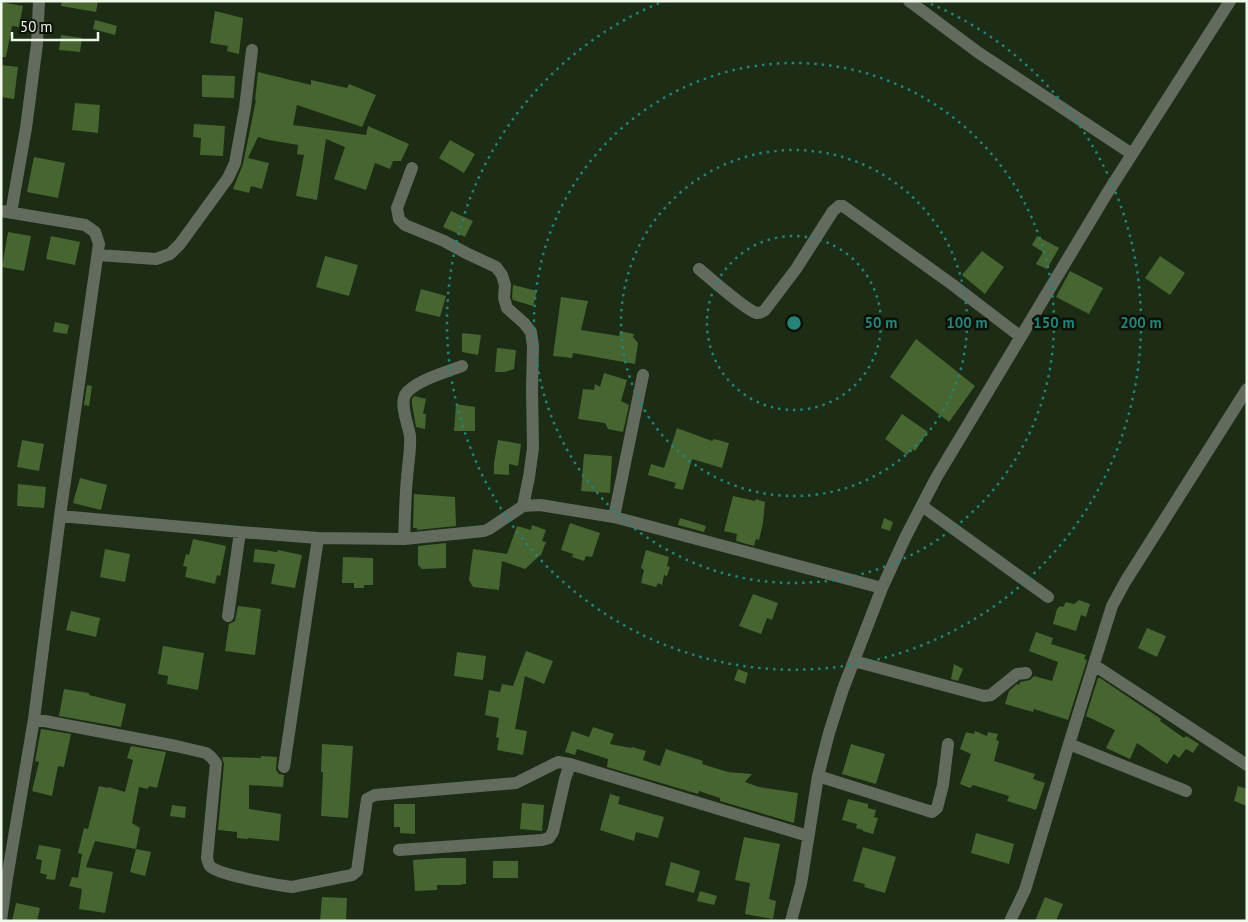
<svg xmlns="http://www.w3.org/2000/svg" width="1248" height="922" font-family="'PT Sans',sans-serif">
  <rect width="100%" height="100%" fill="#1d2c14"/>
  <path fill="#466530" d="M62,1H98L96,12L61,6Z
    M1,2L23,6L19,27L12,26L6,57H1Z
    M215,11L243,18L239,54L227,51L228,46L210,43Z
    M95,20L117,26L115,35L93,29Z
    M61,35L82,38L80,52L59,50Z
    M1,65L18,67L14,99L1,97Z
    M258,72L311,85V80L347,88L349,84L376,95L362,127L297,105L293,125L366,135L368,126L409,144L401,161H393L390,169L375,163L366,190L334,179L345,147L326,139L317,200L296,196L304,155L297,154L298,145L269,140L258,137L248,158L269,163L262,189L251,186L249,193L233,189L243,164L256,100H255Z
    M202,75L235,76L234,98L202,97Z
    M75,103L100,105L98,133L72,130Z
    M194,124L225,126L223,156L200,155L201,138L193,137Z
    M450,140L475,154L464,173L439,158Z
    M34,157L65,163L58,198L27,192Z
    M451,211L473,221L465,237L443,227Z
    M8,232L31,236L24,271L2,267Z
    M51,236L80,242L75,265L46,259Z
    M1037,236L1059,248L1047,269L1036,264L1043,252L1032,245Z
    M982,251L1004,267L985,294L962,275Z
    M325,256L358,265L349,296L316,287Z
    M1160,256L1185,273L1170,295L1145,278Z
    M1070,271L1103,288L1089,314L1056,297Z
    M513,285L537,291L533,306L513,300L512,297Z
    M421,289L446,296L440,317L415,311Z
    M561,297L588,301L581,330L619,336L620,331L634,334L633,337L638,343L635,364L573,353L572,358L553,356Z
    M55,322L69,325L67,334L53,332Z
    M462,333L481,335L478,355L462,352Z
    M916,339L975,386L949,422L890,377Z
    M497,348L516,350L514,369L505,372H495Z
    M604,373L627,380L621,401L629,405L623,432L608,429L605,423L578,419L583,389L594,390L595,384L600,387Z
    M87,385L92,386L89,406L84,405Z
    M414,396L426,399L423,414H426L425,429L416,427L412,404V399Z
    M456,404L475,407V431H454Z
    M902,414L928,432L915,451L912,449L907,455L885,439Z
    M677,428L712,441L714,439L729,443L722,468L692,459L683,490L674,488L676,483L648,475L651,464L664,468Z
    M22,440L44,444L39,471L17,467Z
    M498,440L521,444L518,466L509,464V475L494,474V463Z
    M584,454L612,456L610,493L581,491Z
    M80,478L107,485L101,510L73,503Z
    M18,484L46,487L44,508L17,506Z
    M414,494L455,497L456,526L417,530V528H413Z
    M733,496L755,501L756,499L765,502L763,523L759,540L756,539L754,546L736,541L737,534L724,531Z
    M680,518L706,526L704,532L678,525Z
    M884,518L893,522L890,531L881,528Z
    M570,523L600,533L592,557L586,556L584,561L572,557L573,554L561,550Z
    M532,525L546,530L542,541L546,542L541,555L538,557L525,569L502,561L499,590L473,587L469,580L473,549L507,554L517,526L531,530Z
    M193,539L226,546L220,576L217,575L215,584L185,577L187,567L183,566L186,554L189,555Z
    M446,543V568L422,569L418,565V546Z
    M105,549L130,554L125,582L100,577Z
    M255,549L277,552L278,550L302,555L295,588L271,584L275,564L253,562Z
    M646,550L669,557L667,566L670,567L667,576L664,575L662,585L658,583L656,587L641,583L644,570L641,568Z
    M343,557L373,558V585H364V588H354V583H342Z
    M753,594L778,603L772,620L767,618L761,634L739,626Z
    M1079,600L1090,604L1086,617L1081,615L1076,631L1053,624L1057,609L1060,606L1063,607L1066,602L1074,604Z
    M238,606L261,609L255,655L225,651L229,624L235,621Z
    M71,611L100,618L96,637L66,630Z
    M1147,628L1166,636L1157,657L1138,648Z
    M1036,632L1053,638L1051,644L1086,655L1084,659L1087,660L1068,720L1034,709L1033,712L1005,704L1009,691L1017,684L1019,685L1020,682L1030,680L1034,676L1052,681L1058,662L1029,651Z
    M163,646L204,653L198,690L167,684L168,676L158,674Z
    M526,651L553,661L544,684L525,676L515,729L527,731L523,755L497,750L499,738L496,737L499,718L485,715L489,690L500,692L502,684L513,686Z
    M457,652L486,656L483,680L454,676Z
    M954,664L963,669L958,681L951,679Z
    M738,669L748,673L745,684L734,680Z
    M1098,678H1100L1161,719L1160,721L1184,738L1186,736L1199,744L1193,753L1186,749L1179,758L1174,754L1167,764L1137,743L1130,759L1106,748L1115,730L1086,716Z
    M64,689L89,693V695L126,704L121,727L59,716Z
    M593,727L614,734L610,744L631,748L632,747L646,751L643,760L660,766L666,749L703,761L702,764L728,772L752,774L745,782L759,787L798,793L794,823L720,801V798L699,791L698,794L607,767L608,759L577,749L575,755L565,752L572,731L589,737Z
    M41,729L71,734L64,767L58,766L52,796L32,791L39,762L35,761Z
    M975,731L987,736L988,732L998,734L996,740L999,741L994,761L1035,774L1033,779L1045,783L1036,810L1007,801L1009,796L973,785L970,788L960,784L971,754L960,749L966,732L974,734Z
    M322,744L353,746L348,818L321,816L323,772H321Z
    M851,744L885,754L876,784L842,774Z
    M131,746L166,752L157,788L149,786L148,789L139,787L132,823L140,828L136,849L95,841L86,867L113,872L105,913L79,909L82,889L69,886L72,877L78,878L82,854L78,853L84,828L88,829L99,786L108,788V787L125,792L133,760L127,758Z
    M261,756L277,757L276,770L279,774L284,775L283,787L249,785V809L281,814L279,841L248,838V839L237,838V832L218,830L224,764L222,757L261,758Z
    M1238,786L1247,789V806L1234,801Z
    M610,794L620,797L618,804L664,817L658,838L636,832L634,841L600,830Z
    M848,799L868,804V808L876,810L874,817L878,818L873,834L863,831V830L856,828L857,824L842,820Z
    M522,803L544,805L542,831L520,829Z
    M394,804H415V834L400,833V827H394Z
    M172,805L186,807L185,818L170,816Z
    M976,833L1014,844L1009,864L971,853Z
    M744,837L780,844L769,899L776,901L773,919L745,914L750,883L735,880Z
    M39,845L61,849L55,880L46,879L47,875L40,873L42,860L36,859Z
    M863,847L896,857L885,893L864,887L865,884L853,881Z
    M136,849L151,852L145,876L130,872Z
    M441,858H466V884H462L461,885H437V890L415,891L413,860Z
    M493,861H518V878H493Z
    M671,862L700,871L694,893L665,885Z
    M700,891L717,896L714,905L697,901Z
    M322,897L347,898L346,921H320Z
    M1045,897L1063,904L1056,921H1035Z
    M16,903L40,908L37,921H12Z"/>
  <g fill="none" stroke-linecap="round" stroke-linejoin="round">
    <path stroke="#636b5e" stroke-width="12" d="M909,1L979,53L1132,154
      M412,168L397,208L399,219L405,225L444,241L466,253L496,267L502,275L505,285L504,298L507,308L524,323L531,332L533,346L532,390L533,448L529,477L523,506
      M1,211L85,225L95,232L99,244L60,516L34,719L7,878L1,920
      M11,213L26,128L37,44L39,1
      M98,255L156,259L170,254L180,244L228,178L235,163L245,108L252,50
      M699,269C710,278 747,311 757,313C761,313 762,312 765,310L796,269L833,211L839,206H843L953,285L1021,337
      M922,506L1048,597
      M60,516L240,532L318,538L404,539L484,531L489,529L523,506L540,505L614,517L882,588
      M614,517L643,375
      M404,539C405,519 405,498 407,478C408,464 411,449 410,436C408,424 400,406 405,395C413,381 447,372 462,366
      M228,616L240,532
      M854,661L984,696L991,695L1017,674L1026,673
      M1094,665L1247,765
      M34,719L176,746L206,753L211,757L216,763L207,858C208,861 208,864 210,866C218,875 277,885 292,887L352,875L357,871L367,799L375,795L516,783L558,762L570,764
      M1069,744L1186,791
      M284,767L318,538
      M818,776L932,812L937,808L943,785L948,744
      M399,850L542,840L549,838L553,832L565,779L570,764L808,836
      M791,921L801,884L818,776L829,733L843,689L882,588L905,538L936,478L1106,195L1230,1
      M1010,921L1025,890L1069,744L1112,606L1125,582L1247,389"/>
  </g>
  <g fill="none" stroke="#25837a" stroke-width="2.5" stroke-dasharray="2.5 5">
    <circle cx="794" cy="323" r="87"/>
    <circle cx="794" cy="323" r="173"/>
    <circle cx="794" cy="323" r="260"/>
    <path d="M924 1A347 347 0 1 1 664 1"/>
  </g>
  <circle cx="794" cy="323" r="8" fill="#25837a" stroke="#0c1208" stroke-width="2.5"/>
  <g font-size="15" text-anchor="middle" font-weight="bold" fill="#25837a" stroke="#0c1208" stroke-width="5" stroke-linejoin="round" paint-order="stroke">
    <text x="881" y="328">50 m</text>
    <text x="967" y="328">100 m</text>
    <text x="1054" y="328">150 m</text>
    <text x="1141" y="328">200 m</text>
  </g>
  <rect width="1248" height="922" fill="none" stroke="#eff9e9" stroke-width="5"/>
  <path d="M12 32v8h86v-8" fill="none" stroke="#eff9e9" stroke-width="2.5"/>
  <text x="20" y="32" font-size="15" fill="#eff9e9" stroke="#0c1208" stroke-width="4" paint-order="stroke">50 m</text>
</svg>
